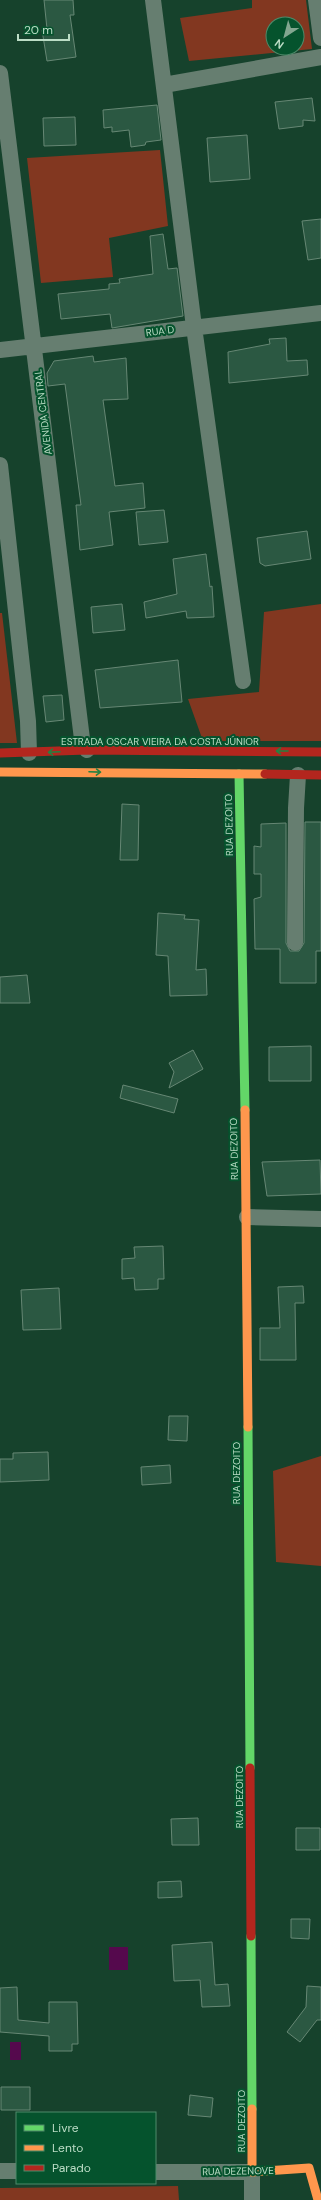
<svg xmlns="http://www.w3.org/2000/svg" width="321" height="2200" font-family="'DM Sans',sans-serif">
  <rect width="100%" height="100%" fill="#16422c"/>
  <path fill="#823720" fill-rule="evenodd" d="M252,0H306L312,49L189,61L180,18L252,8ZM273,24H297V48H273Z
    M160,150L168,226L109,238L113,277L41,283L27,158Z
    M321,604V741H203L188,699L259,692L264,612Z
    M0,613H2L17,743H0Z
    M321,1456V1566L276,1562L273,1471Z
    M178,2186L179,2200H0V2188Z"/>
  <path fill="#55094d" d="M109,1947H128V1970H109Z
    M10,2042H21V2060H10Z"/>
  <path fill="#2b5842" stroke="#668774" d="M44,0H73L74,15H70L76,57L47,61L42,30L47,29Z
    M312,98L315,121L303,120V126L279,129L275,102Z
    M157,105L161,140L146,142L145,145L131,147L129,130L112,132V127L104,128L103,110Z
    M75,117L76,145L44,146L43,118Z
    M247,135L250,179L210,182L207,138Z
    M321,219V258L308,260L302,221Z
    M163,234L168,269L177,268L183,316L112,328L110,314L61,319L58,294L109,289V284L120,283L119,279L153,274L150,236Z
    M286,338L287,361L307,360L308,375L229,383L228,352L270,344L269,339Z
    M93,356L94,362L126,358L128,399L103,400L115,486L143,483L145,508L109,512L113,545L80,550L76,505H81L65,384L48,386L47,373L54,361Z
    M164,510L168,542L139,545L136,512Z
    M307,531L311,559L265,566L260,563L257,538Z
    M206,554L210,587L212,586L214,617L187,618L186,611L146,618L144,602L177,594L173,559Z
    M122,604L125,630L93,633L91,607Z
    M178,660L182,702L100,708L95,670Z
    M62,695L64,720L46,722L43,696Z
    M122,804L139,805L138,860H120Z
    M305,822H321V951H316V983H280V949H255L254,899L261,897V874H254V846L261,847V824L286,823V943L290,951H299L304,943Z
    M158,913L185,915L184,919L199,920L196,970L206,969L207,995L170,996L168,956L156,955Z
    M27,975L30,1003H0V977Z
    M311,1046V1081H269V1047Z
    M193,1050L203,1069L169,1088L174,1072L169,1063Z
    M123,1085L178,1099L174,1113L120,1098Z
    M320,1160L321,1194L267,1196L262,1162Z
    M163,1246L164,1279H158V1289L135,1290L134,1278L122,1279V1259L135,1258L134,1247Z
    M303,1286L304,1303H295L296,1360H260V1328H280L278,1287Z
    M59,1288L61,1329L23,1330L21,1290Z
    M169,1416H188L187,1441L168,1440Z
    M48,1452L49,1480L0,1482V1459H13V1453Z
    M170,1465L171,1483L142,1485L141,1467Z
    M198,1818L199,1845H172L171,1819Z
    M296,1828H320V1850H296Z
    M181,1881L182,1897L158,1898V1882Z
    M291,1919H310L309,1939L291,1938Z
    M212,1942L215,1985L228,1984L230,2006L202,2007L200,1980L174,1981L172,1945Z
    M307,1986L321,1987V2020H317L300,2042L287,2032L306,2007Z
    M17,1987L18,2020L49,2023V2002H77L78,2044H72V2051H49V2036L0,2032V1988Z
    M1,2087H30V2110H1Z
    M190,2095L213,2098L211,2117L188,2115Z"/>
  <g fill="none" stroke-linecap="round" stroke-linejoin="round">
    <path stroke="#667e70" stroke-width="16" d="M153,0L194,327L243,681
      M316,0L321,38
      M0,73L82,739L87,750
      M164,85L321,57
      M0,350L321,313
      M0,465L28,721L29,753
      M295,943L296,808L298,775
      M247,1217L321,1219
      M0,2171H17
      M155,2172H252V2200"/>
    <path stroke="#63d668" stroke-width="9" d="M239,774L245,1110
      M248,1427L250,1768
      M251,1936L252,2109"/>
    <path stroke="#ff974d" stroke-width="9" d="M0,772L265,774
      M245,1110L248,1427
      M252,2109V2172L309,2168L318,2200"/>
    <path stroke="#b3261e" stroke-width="9" d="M0,753L87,750L321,752
      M265,774L321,775
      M250,1768L251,1936"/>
  </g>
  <defs><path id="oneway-shaft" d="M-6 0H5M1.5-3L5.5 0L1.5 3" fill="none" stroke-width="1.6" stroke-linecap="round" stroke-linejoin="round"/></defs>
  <g stroke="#268142">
    <use href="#oneway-shaft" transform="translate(282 751) rotate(-180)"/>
    <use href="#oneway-shaft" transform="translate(54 752) rotate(177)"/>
    <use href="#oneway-shaft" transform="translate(95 772) rotate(2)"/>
  </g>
  <g text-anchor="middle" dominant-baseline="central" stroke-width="4" stroke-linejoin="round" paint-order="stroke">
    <g font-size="10" fill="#bcddc6" stroke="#05532d">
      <text transform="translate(160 331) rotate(-7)">RUA D</text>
      <text transform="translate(43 412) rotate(-97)">AVENIDA CENTRAL</text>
      <text x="160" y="741">ESTRADA OSCAR VIEIRA DA COSTA JÚNIOR</text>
      <text transform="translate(229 825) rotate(-91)">RUA DEZOITO</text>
      <text transform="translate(234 1149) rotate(-91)">RUA DEZOITO</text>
      <text transform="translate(236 1473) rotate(-90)">RUA DEZOITO</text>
      <text transform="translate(239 1797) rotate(-90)">RUA DEZOITO</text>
      <text transform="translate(241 2121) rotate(-90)">RUA DEZOITO</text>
      <text transform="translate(238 2171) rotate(-1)">RUA DEZENOVE</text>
    </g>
  </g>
  <rect x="16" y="2112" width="140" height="72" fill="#05532d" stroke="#4e8a6a"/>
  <rect x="24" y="2125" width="20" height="6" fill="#63d668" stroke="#4e8a6a"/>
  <text x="52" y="2132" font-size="12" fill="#bcddc6">Livre</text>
  <rect x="24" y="2145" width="20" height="6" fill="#ff974d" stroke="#4e8a6a"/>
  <text x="52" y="2152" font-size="12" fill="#bcddc6">Lento</text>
  <rect x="24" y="2165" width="20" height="6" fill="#b3261e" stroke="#4e8a6a"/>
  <text x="52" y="2172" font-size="12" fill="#bcddc6">Parado</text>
  <g transform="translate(285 36) rotate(216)"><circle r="19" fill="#05532d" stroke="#4e8a6a"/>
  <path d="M0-3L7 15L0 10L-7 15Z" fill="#82a790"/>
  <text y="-6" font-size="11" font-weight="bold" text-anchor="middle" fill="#bcddc6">N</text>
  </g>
  <path d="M18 34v6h51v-6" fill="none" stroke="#bcddc6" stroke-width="2"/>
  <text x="24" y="34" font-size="12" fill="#bcddc6" stroke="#05532d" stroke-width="3" paint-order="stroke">20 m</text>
</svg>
